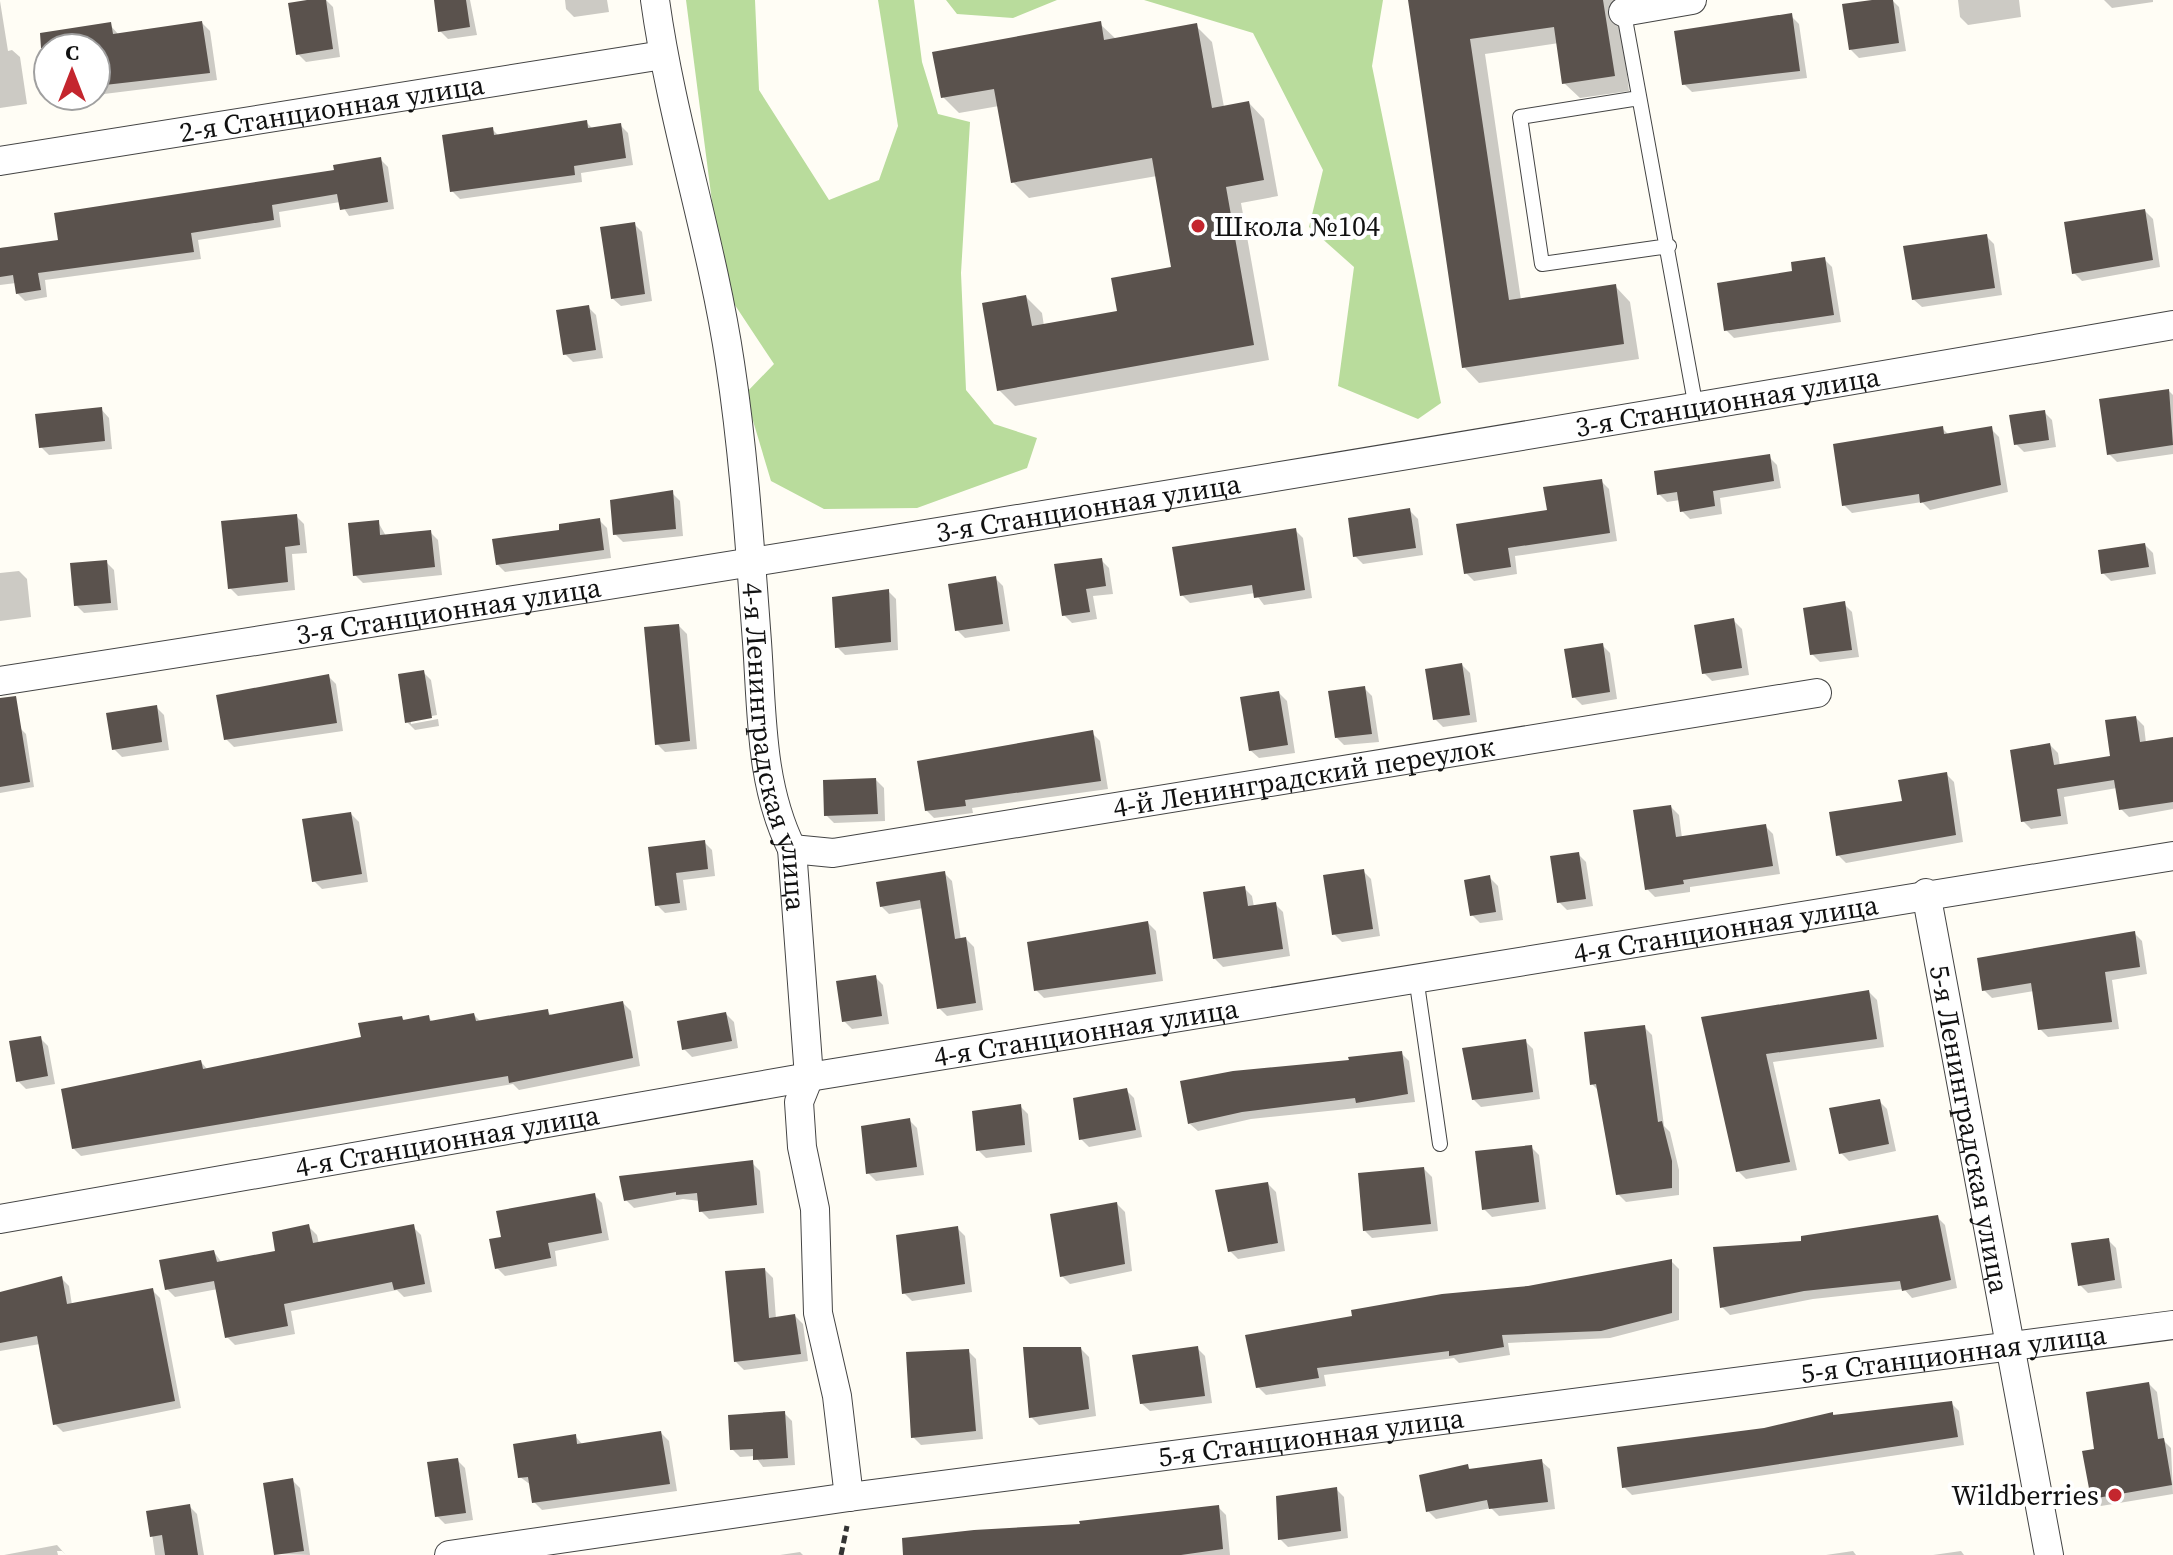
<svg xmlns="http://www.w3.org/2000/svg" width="2173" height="1555" font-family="'Source Serif 4',serif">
  <rect width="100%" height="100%" fill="#fffdf5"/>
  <path fill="#b9dc9c" d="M686,0H755L759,90L829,200L879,180L898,126L878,0H914L922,62L938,114L970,122L961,273L966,390L994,424L1037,438L1027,468L917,508L824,509L771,481L745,394L774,364L723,287Z
    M946,0H1057L1013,18L957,14Z
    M1144,0H1383L1372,66L1441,403L1418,419L1338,386L1354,267L1309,227L1323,170L1253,33Z"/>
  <path fill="#0003" d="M320,0H326L333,7L340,57L306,62L298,54Z
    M436,0H470L477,35L448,39L440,31Z
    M565,0H607L609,12L574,17L566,9Z
    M1410,0H1618L1629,91L1580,98L1564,83L1559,43L1485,54L1521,300L1615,286L1630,302L1639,359L1479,383L1464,367Z
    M1886,0H1892L1899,7L1906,51L1859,58L1851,50Z
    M1958,0H2019L2021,17L1968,25L1960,17Z
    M2104,0H2153V2L2112,8Z
    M0,1L8,51L12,50L20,57L27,104L0,108Z
    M1791,16L1799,24L1807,78L1692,92L1684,84Z
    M202,23L210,31L217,80L96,95V48H82L110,25L119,35Z
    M1100,24L1117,40L1196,26L1212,42L1224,107L1249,103L1264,119L1278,196L1241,203L1269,360L1015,406L999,390L1026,297L1042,313L1044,326L1119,312L1174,269L1157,176L1029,198L1013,182L999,106L959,113L943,97Z
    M587,123L593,129L620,125L628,133L633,165L581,173L582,182L460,199L452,191L492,129L499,136Z
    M380,159L388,167L394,209L349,216L340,202L279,212L281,227L198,240L201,259L45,280L47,297L25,301L17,293L16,283L0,285V248L60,242Z
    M2145,211L2153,219L2160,267L2082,281L2074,273Z
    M634,224L642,232L652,301L621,306L612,298Z
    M1986,236L1994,244L2002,295L1922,307L1913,299Z
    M1824,259L1832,267L1841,322L1734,338L1726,330L1795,273Z
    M588,307L596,315L603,358L573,362L565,354Z
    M2169,391L2173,395V454L2117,462L2109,454Z
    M101,409L109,418L112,449L49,455L41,447Z
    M2044,412L2052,420L2056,447L2024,452L2016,444Z
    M1942,428L1949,435L1991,429L1999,437L2008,492L1930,510L1922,502L1852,513L1844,505Z
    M1769,457L1777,465L1781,488L1720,498L1722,514L1690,519L1682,511L1680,500L1667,502L1659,494Z
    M1601,481L1609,489L1617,541L1515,556L1517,574L1474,581L1466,573L1549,512Z
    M672,493L680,501L683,536L623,542L615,534Z
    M1410,511L1418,519L1423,555L1363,564L1355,556Z
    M296,516L304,524L307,553L292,554L295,590L238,596L230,588Z
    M599,520L607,528L611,558L505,572L497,564L562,531Z
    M378,522L386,536L430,532L438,540L442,575L363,583L355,575Z
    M1295,530L1303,538L1312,598L1264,605L1255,593L1190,603L1182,595Z
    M2145,545L2153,553L2156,574L2111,581L2103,573Z
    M1101,560L1109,568L1113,594L1093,596L1097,619L1072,623L1064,615Z
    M106,562L114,570L118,610L84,613L76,605Z
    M19,571L27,579L31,617L0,621V573Z
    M995,578L1003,586L1010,631L965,638L957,630Z
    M888,591L896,599L898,650L845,655L837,647Z
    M1844,604L1852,612L1859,657L1820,662L1812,654Z
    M1734,621L1742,629L1749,675L1712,681L1704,673Z
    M679,626L687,634L697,749L665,752L657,744Z
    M1602,645L1610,653L1617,699L1582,705L1574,697Z
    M1462,665L1470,673L1477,722L1443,727L1435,719Z
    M423,672L431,680L437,715L411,720V724L438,719L439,726L415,730L407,722Z
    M328,676L336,684L343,731L234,747L226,739Z
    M1364,688L1372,696L1379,742L1344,745L1336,737Z
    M1279,693L1287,701L1295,753L1259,758L1250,750Z
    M156,707L164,715L169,750L122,757L114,749Z
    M2136,718L2144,726L2146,743L2173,739V809L2129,817L2121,809L2117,788L2064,797L2068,824L2031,829L2023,821L2050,745L2058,753L2060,766L2113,758Z
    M20,728L26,734L34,787L0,793V732Z
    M1092,733L1100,741L1108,789L972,808L973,813L934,818L926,810Z
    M1946,774L1954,782L1963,842L1846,863L1838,855Z
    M876,780L884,788L885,821L834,823L826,815Z
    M1671,807L1679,815L1682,838L1765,826L1773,834L1780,874L1690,887V892L1655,897L1647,889Z
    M351,814L359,822L368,882L322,889L314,881Z
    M704,842L712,850L715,876L683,880L687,910L665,913L657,905L650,849Z
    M1578,854L1586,862L1593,906L1567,910L1559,902Z
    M1363,871L1371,879L1380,936L1342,942L1334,934Z
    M944,873L952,881L961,940L966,939L974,947L983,1010L947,1016L939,1008L923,908L889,914L881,906Z
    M1490,878L1498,886L1503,920L1480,923L1472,915Z
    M1244,888L1252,896L1254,907L1275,904L1283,912L1290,956L1223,967L1215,959Z
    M1148,923L1156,931L1163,981L1044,998L1036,990Z
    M2134,933L2142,941L2147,974L2112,980L2119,1029L2048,1037L2040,1029L2034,991L1992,998L1984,990Z
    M875,977L883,985L889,1024L852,1029L844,1021Z
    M1869,992L1877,1000L1884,1047L1773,1062L1797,1170L1746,1179L1738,1171L1703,1018Z
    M623,1003L631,1011L640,1066L519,1090L513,1084L81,1156L73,1148L201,1062L208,1070L363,1038L402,1018L405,1021L428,1017L433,1022L474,1015L481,1022L547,1011L552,1016Z
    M726,1014L734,1022L738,1048L692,1057L684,1049Z
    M1644,1027L1652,1035L1664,1126L1670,1132L1679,1170V1195L1626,1202L1618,1194L1599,1091L1592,1084Z
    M40,1038L48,1046L55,1084L26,1089L18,1081Z
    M1525,1041L1533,1049L1540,1099L1481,1107L1473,1099Z
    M1401,1053L1409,1061L1415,1102L1251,1119L1198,1131L1190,1124L1351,1062Z
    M1126,1090L1134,1098L1142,1137L1089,1147L1081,1139Z
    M1879,1101L1887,1109L1896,1151L1849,1161L1841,1153Z
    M1020,1106L1028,1114L1032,1152L986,1158L978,1150Z
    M909,1120L917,1128L924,1175L876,1181L868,1173Z
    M1531,1147L1539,1155L1546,1209L1492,1217L1484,1209Z
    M752,1163L760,1171L764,1213L709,1219L701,1211L700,1201L683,1199L634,1208L626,1200Z
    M1424,1169L1432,1177L1438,1231L1372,1238L1364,1230Z
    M1268,1184L1276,1192L1285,1251L1238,1259L1230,1251Z
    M594,1195L602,1203L609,1240L555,1251L557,1266L505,1276L497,1268L504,1238Z
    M1117,1204L1125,1212L1132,1271L1070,1284L1062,1276Z
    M1937,1217L1945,1225L1957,1288L1912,1298L1904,1289L1813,1299L1730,1315L1722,1307L1803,1243Z
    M309,1227L317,1235L319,1244L413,1227L421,1235L432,1292L404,1297L397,1290L291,1311L295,1334L235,1345L227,1337L218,1289L175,1297L167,1289L214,1252L222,1263L278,1253Z
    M957,1228L965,1236L972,1292L912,1301L904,1293Z
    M2108,1240L2116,1248L2122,1288L2088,1293L2080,1285Z
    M1671,1261L1679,1269V1320L1610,1338L1508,1343L1510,1355L1459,1363L1454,1358L1324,1375L1326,1386L1266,1395L1258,1387L1528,1287Z
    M765,1270L773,1278L776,1319L795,1316L803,1324L808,1361L744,1370L736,1362Z
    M61,1278L69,1286L72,1305L152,1290L160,1298L181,1408L63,1432L55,1424L40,1344L0,1351V1294Z
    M1197,1348L1205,1356L1212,1403L1150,1411L1141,1403Z
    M1081,1349L1089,1357L1096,1416L1039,1425L1031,1417Z
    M968,1351L976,1359L983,1439L921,1445L913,1437Z
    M2149,1384L2157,1392L2164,1441L2171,1448L2173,1494L2101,1506L2093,1498L2097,1451Z
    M1951,1403L1959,1411L1964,1445L1632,1495L1624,1487L1764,1430L1833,1414L1835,1416Z
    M784,1413L792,1421L795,1465L763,1467L755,1456L740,1457L732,1449Z
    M661,1433L669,1441L677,1491L542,1510L534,1502L531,1485L520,1477L575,1436L583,1445Z
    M457,1460L465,1468L473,1520L445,1524L437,1516Z
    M1541,1461L1550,1469L1555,1509L1499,1516L1491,1508L1436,1519L1428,1511L1468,1467L1472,1471Z
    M292,1480L300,1488L310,1555L276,1554Z
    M1336,1489L1344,1497L1348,1538L1288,1547L1280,1539Z
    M189,1506L197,1514L204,1555H155L149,1513Z
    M1218,1507L1226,1515L1230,1555H911Z
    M57,1545L66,1555L62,1551H57L58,1555H4Z
    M1853,1551L1856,1555H1826Z
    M1961,1551L1964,1555H1933Z
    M800,1552L803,1555H780Z"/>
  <path fill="#5a524d" d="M307,0H326L333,49L296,55L288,3Z
    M434,0H466L470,27L438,32Z
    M1408,0H1603L1615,76L1562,84L1554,27L1470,39L1509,300L1616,284L1624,344L1462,368Z
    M1872,0H1893L1899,43L1849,50L1842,4Z
    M1792,13L1800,71L1682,85L1674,31Z
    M202,21L210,73L96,86V48H41L40,33L111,22L113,34Z
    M1101,21L1104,40L1197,23L1212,108L1249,101L1264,180L1226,187L1254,345L997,391L982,303L1026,295L1032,326L1117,311L1111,278L1171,267L1152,158L1011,183L994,89L941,98L932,52Z
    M587,120L588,128L621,123L626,158L574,166L575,175L450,192L442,135L493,127L494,135Z
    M381,157L388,202L340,210L337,194L272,205L274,220L191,233L194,252L38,273L41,290L16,294L13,275L0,277V248L58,240L54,213L334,170L333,165Z
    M2145,209L2153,260L2072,274L2064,222Z
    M635,222L645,294L611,299L600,227Z
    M1987,234L1995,288L1912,300L1903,246Z
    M1825,257L1834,315L1724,331L1717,283L1792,271L1791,262Z
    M589,305L596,350L563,355L556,310Z
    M2169,389L2173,445L2107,455L2099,399Z
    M102,407L105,441L39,448L35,414Z
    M2045,410L2049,440L2014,445L2009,415Z
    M1943,426L1944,434L1992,426L2001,485L1920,503L1919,494L1842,506L1833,444Z
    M1770,454L1774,481L1713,491L1715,506L1680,512L1677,492L1657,495L1654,471Z
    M1602,479L1610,533L1508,548L1511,567L1464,574L1456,524L1547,510L1543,487Z
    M673,490L676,529L613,535L610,500Z
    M1410,508L1416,548L1353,557L1348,518Z
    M297,514L300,545L285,547L288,582L228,589L221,521Z
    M600,518L604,550L496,565L492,539L559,530V524Z
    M379,520L380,535L431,530L435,567L353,576L348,523Z
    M1296,528L1305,590L1254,598L1252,585L1180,596L1172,547Z
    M2145,543L2149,567L2101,574L2098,550Z
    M1102,558L1106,586L1086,589L1090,612L1062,616L1054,564Z
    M107,560L111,603L74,606L70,563Z
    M996,576L1003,624L955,631L948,584Z
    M889,589L891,642L835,648L832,597Z
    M1845,601L1852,650L1810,655L1803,608Z
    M1734,618L1742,668L1702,674L1694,625Z
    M679,624L690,741L655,745L644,627Z
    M1603,643L1610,692L1572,698L1564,649Z
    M1462,663L1470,715L1433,720L1425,669Z
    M424,670L432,718L405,723L398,674Z
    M329,674L337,723L224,740L216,695Z
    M1365,686L1372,734L1335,738L1328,691Z
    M1279,691L1288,745L1249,751L1240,697Z
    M16,696L30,782L0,787V698Z
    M157,705L162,742L112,750L106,713Z
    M2136,716L2140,742L2173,737V802L2119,810L2114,780L2057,789L2061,816L2021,822L2010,750L2050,743L2054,765L2110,756L2105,720Z
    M1093,730L1101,781L965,800L966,806L925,811L917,761Z
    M1947,772L1956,835L1836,856L1829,812L1902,801L1898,780Z
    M876,778L878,814L824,816L823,780Z
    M1671,805L1676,837L1766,824L1773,866L1683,880L1684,884L1645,890L1633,810Z
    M351,812L362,874L312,882L302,819Z
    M705,840L708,869L676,873L680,903L655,906L648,847Z
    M1579,852L1586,899L1557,903L1550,856Z
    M1364,869L1373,929L1332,935L1323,875Z
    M945,871L955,939L966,937L976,1003L937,1009L920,900L880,907L876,882Z
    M1490,875L1496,912L1470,916L1464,880Z
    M1245,886L1248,906L1276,902L1283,949L1213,959L1203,892Z
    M1148,921L1156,974L1034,991L1027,942Z
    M2135,931L2140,967L2105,972L2112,1022L2038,1030L2031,983L1982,991L1977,958Z
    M876,975L882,1016L842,1022L836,981Z
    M1869,990L1877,1039L1766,1054L1790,1162L1736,1172L1701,1017Z
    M623,1001L633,1058L509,1083L508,1076L72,1149L61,1089L201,1060L203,1069L361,1037L358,1023L402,1016L403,1020L429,1015L430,1021L474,1013L476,1021L548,1009L549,1015Z
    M726,1012L732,1041L682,1050L677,1021Z
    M1645,1025L1658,1122L1662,1121L1672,1161V1188L1616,1195L1596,1084L1590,1085L1584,1032Z
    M41,1036L48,1076L16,1082L9,1041Z
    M1526,1039L1533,1092L1472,1100L1462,1048Z
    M1402,1051L1408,1094L1356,1103L1355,1098L1242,1112L1188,1124L1180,1081L1233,1071L1349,1060L1348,1057Z
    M1127,1088L1136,1130L1079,1140L1073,1098Z
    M1880,1099L1889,1144L1839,1154L1829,1108Z
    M1021,1104L1025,1145L976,1151L972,1111Z
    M910,1118L917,1167L866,1174L861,1126Z
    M1532,1145L1539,1202L1482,1210L1475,1151Z
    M753,1160L757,1205L699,1212L697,1193L676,1195V1192L624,1201L619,1176Z
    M1424,1167L1431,1224L1363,1231L1358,1173Z
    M1268,1182L1278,1243L1228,1252L1215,1190Z
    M595,1193L602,1233L548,1243L551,1258L495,1269L489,1239L501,1237L496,1211Z
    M1117,1202L1125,1264L1060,1277L1050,1214Z
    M1938,1215L1951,1280L1902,1291L1900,1281L1804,1291L1720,1308L1713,1247L1801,1241V1236Z
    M309,1224L313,1243L414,1224L425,1284L394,1290L392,1282L284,1304L288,1326L225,1338L214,1281L165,1290L159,1260L214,1250L217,1262L275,1251L272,1232Z
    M958,1226L965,1284L902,1294L896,1235Z
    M2109,1238L2115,1280L2078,1286L2071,1243Z
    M1672,1259V1313L1601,1331L1502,1335L1504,1347L1449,1356V1351L1317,1368L1319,1378L1256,1388L1245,1335L1352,1316L1351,1310L1442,1294L1528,1286Z
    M765,1268L769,1318L795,1314L801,1354L734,1362L725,1271Z
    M62,1276L67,1304L153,1288L175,1401L53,1425L37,1336L0,1343V1292Z
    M1198,1346L1205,1396L1140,1404L1132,1355Z
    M1023,1347H1081L1089,1409L1029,1418Z
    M969,1349L976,1431L911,1438L906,1352Z
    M2149,1382L2158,1439L2164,1438L2172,1485L2091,1499L2082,1451L2094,1449L2086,1392Z
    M1952,1401L1958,1437L1622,1488L1617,1447L1764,1428L1833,1412V1415Z
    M785,1411L788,1458L753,1460V1449L730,1450L728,1415Z
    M661,1431L670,1484L532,1503L528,1477L518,1478L513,1444L576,1434L577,1444Z
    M458,1458L466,1513L435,1517L427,1462Z
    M1542,1459L1548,1502L1489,1509L1487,1500L1426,1512L1419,1475L1468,1464L1469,1469Z
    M293,1478L304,1551L274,1555L263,1483Z
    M1337,1487L1341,1531L1278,1540L1276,1496Z
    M190,1504L198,1555H165L162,1535L150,1537L146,1511Z
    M1219,1505L1223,1549L1181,1555H903L902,1538L974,1530L1080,1524L1079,1521Z"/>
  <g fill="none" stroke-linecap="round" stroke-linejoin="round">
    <defs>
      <path id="service" d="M1623,8L1696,408
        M1639,98L1520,117L1542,264L1669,246
        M1416,977L1440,1144"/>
      <g id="minor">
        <path id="s1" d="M655,0C672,123 712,241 730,363C744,455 750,549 757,642C762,712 760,785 792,849L809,1077L799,1102L802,1147L815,1209L818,1313L837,1396L849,1497"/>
        <path d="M1623,12L1692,0"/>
        <path id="s2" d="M0,161L663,55"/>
        <path id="s3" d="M0,681C725,568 1450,451 2173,325"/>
        <path id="s4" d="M792,849L833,853L1817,693"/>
        <path id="s5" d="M1926,893L2049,1555"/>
        <path id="s6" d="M0,1219L809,1077L2173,856"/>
        <path id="s7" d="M449,1555L849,1497L2173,1325"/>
      </g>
    </defs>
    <use href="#service" stroke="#444" stroke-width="16"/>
    <use href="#minor" stroke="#444" stroke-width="30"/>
    <path stroke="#333" stroke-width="5" stroke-dasharray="8 4" stroke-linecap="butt" d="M841,1555L847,1526"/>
    <use href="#service" stroke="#fff" stroke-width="14"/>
    <use href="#minor" stroke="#fff" stroke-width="28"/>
  </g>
  <g fill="#c4262e" stroke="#fff" stroke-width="3">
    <circle cx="1198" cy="226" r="8"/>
    <circle cx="2115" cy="1495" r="8"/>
  </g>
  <g text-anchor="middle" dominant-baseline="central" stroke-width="8" stroke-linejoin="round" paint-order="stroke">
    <g font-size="28" fill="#111" stroke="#fff">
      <text stroke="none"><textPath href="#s2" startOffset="336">2-я Станционная улица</textPath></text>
      <text stroke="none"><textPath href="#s3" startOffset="1750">3-я Станционная улица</textPath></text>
      <text stroke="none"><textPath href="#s3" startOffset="1102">3-я Станционная улица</textPath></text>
      <text stroke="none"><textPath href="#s3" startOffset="454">3-я Станционная улица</textPath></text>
      <text stroke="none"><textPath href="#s1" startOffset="758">4-я Ленинградская улица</textPath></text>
      <text stroke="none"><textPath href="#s4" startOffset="518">4-й Ленинградский переулок</textPath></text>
      <text stroke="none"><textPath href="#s6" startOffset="1750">4-я Станционная улица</textPath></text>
      <text stroke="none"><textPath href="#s6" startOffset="1102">4-я Станционная улица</textPath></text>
      <text stroke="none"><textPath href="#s5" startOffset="240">5-я Ленинградская улица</textPath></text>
      <text stroke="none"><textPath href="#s6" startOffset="454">4-я Станционная улица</textPath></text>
      <text stroke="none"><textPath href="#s7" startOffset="1518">5-я Станционная улица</textPath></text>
      <text stroke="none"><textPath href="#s7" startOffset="870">5-я Станционная улица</textPath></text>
    </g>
    <g font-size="28" fill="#111" stroke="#fff" text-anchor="start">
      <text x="1214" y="226">Школа №104</text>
      <text x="2099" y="1495" text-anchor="end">Wildberries</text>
    </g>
  </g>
  <g transform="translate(72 72)"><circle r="38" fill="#ffffff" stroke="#a0a0a0" stroke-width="2"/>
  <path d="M0-6L14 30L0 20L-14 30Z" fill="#c4262e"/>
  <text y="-12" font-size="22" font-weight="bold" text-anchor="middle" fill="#111111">С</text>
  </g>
</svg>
